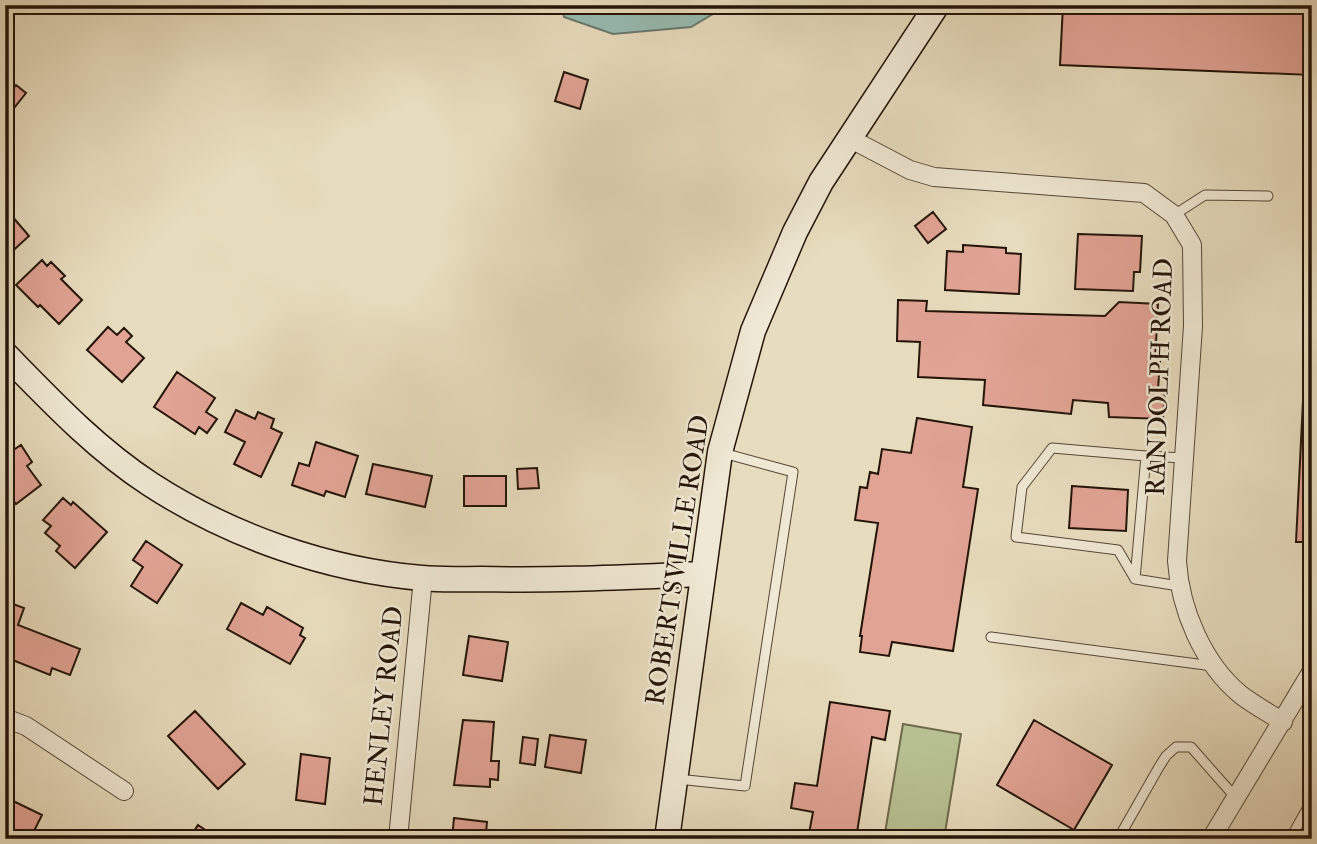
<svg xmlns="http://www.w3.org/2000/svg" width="1317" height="844" font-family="'IM FELL Double Pica',serif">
  <rect width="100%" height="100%" fill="#e7dcbd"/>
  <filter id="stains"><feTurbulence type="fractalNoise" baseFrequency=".00286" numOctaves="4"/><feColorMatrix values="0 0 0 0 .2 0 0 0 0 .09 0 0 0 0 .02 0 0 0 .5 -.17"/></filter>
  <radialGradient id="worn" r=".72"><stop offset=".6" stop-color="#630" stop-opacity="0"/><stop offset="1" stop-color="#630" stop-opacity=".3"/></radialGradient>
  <path fill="#b7c090" stroke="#6e6a4c" stroke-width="2" d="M903,724L961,734L944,839H884Z"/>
  <path fill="#97bcb2" stroke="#69796e" stroke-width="2" d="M562,5H728L691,27L613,34L564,17Z"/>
  <path fill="#e1a394" stroke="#241409" stroke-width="2" d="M60,5H97V7L61,11Z
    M1063,5H1312V75L1060,65Z
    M564,72L588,80L580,109L555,101Z
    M16,85L26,93L14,108L5,101V97Z
    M5,208L29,236L5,258Z
    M933,212L946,229L928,243L915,226Z
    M1078,234L1142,236L1140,272H1134L1133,291L1075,289Z
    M963,245L1006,248V253L1021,254L1019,294L945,290L947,251L963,252Z
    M42,260L47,266L51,262L65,276L61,279L82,300L59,324L40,305L38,307L16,285Z
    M898,300L927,301L926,311L1105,316L1119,302L1158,304L1155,363L1160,362L1158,389L1165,388L1163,419L1109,417L1108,403L1073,400L1071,414L983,405L985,380L918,377L920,342L897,341Z
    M108,327L117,335L124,328L132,336L126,342L144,358L122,382L87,350Z
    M177,372L215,398L206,412L217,419L207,433L199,427L195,434L154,407Z
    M1304,381H1312V542H1296Z
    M236,410L255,419L258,412L274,419L271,428L282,433L261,477L234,464L245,442L225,432Z
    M917,418L972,427L963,487L978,489L953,651L892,642L889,656L860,652L862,636H860L878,523L855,520L860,487L867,488L870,472L878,474L882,449L911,453Z
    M8,440L15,449L21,445L32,462L27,466L41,485L16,504L5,490V441Z
    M316,442L358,456L345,497L326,491L324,496L292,485L299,463L309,466Z
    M373,464L432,476L425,507L366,494Z
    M537,468L539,488L518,489L517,469Z
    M464,476H506V506H464Z
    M1072,486L1128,490L1126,531L1069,528Z
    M63,498L71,505L73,502L107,532L75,568L56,551L60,546L45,533L51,526L43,520Z
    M146,541L182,565L157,603L131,586L143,567L133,560Z
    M5,601L24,608L18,625L80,649L70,675L52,668L50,675L5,657Z
    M241,603L263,615L267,607L303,628L300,635L305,638L290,664L227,629Z
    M469,636L508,642L502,681L463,675Z
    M830,702L890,711L885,740L872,737L856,839H808L813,812L791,808L795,783L817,786Z
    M195,711L245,764L218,789L168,736Z
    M463,720L494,722L491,761H499L498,780L490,779V787L454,785Z
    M1034,720L1112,765L1074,830L997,785Z
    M550,735L586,740L581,773L545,767Z
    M523,737L538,739L535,765L520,763Z
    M301,754L330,758L325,804L296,800Z
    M5,797L42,815L30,839H10L5,836Z
    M454,818L487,822L486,833L495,835L494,839H452Z
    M198,825L219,839H189Z"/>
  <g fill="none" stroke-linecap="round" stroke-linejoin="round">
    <defs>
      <path id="lane" d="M1174,215L1205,195L1268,196
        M1135,579L1118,550L1016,537L1022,487L1052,448L1146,456
        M1179,586L1135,579L1146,456L1184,458
        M991,637L1213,666
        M677,779L745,786L793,472L723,453
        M1118,839L1159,767L1166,756L1176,747H1191L1236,798
        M1290,839L1312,800"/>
      <path id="street" d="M849,138L910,170L934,177L1144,193L1174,215L1192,245L1193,326L1177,561C1180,609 1203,664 1241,695C1254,705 1269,713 1283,722
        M5,718L26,726L124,791
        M398,839L423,578
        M1211,839L1312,671"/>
      <path id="secondary" d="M5,354C50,400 95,448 150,484C230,536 327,570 422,578C442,580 461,579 481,579C555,581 628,577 702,574
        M667,839L720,452L753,331L795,232L821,182L937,5"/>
    </defs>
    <use href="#lane" stroke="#554636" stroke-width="11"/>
    <use href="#street" stroke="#554636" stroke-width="20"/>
    <use href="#secondary" stroke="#241409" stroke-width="27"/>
    <use href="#lane" stroke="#efe8d4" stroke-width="9"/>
    <use href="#street" stroke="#efe8d4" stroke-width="18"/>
    <use href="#secondary" stroke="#efe8d4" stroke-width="24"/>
  </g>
  <g text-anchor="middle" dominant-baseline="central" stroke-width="5" stroke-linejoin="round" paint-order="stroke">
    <g font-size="26" fill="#241409" stroke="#efe8d4">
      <text transform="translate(1160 377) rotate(-88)">RANDOLPH ROAD</text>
      <text transform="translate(678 560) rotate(-81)">ROBERTSVILLE ROAD</text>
      <text transform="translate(384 706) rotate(-84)">HENLEY ROAD</text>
    </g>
  </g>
  <rect width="1317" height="844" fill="none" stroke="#e7dcbd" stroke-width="28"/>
  <rect x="7" y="7" width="1303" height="830" fill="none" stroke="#241409" stroke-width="3.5"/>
  <rect x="14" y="14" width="1289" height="816" fill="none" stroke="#241409" stroke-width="2"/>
  <rect width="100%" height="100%" filter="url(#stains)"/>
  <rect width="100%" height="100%" fill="url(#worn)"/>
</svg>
